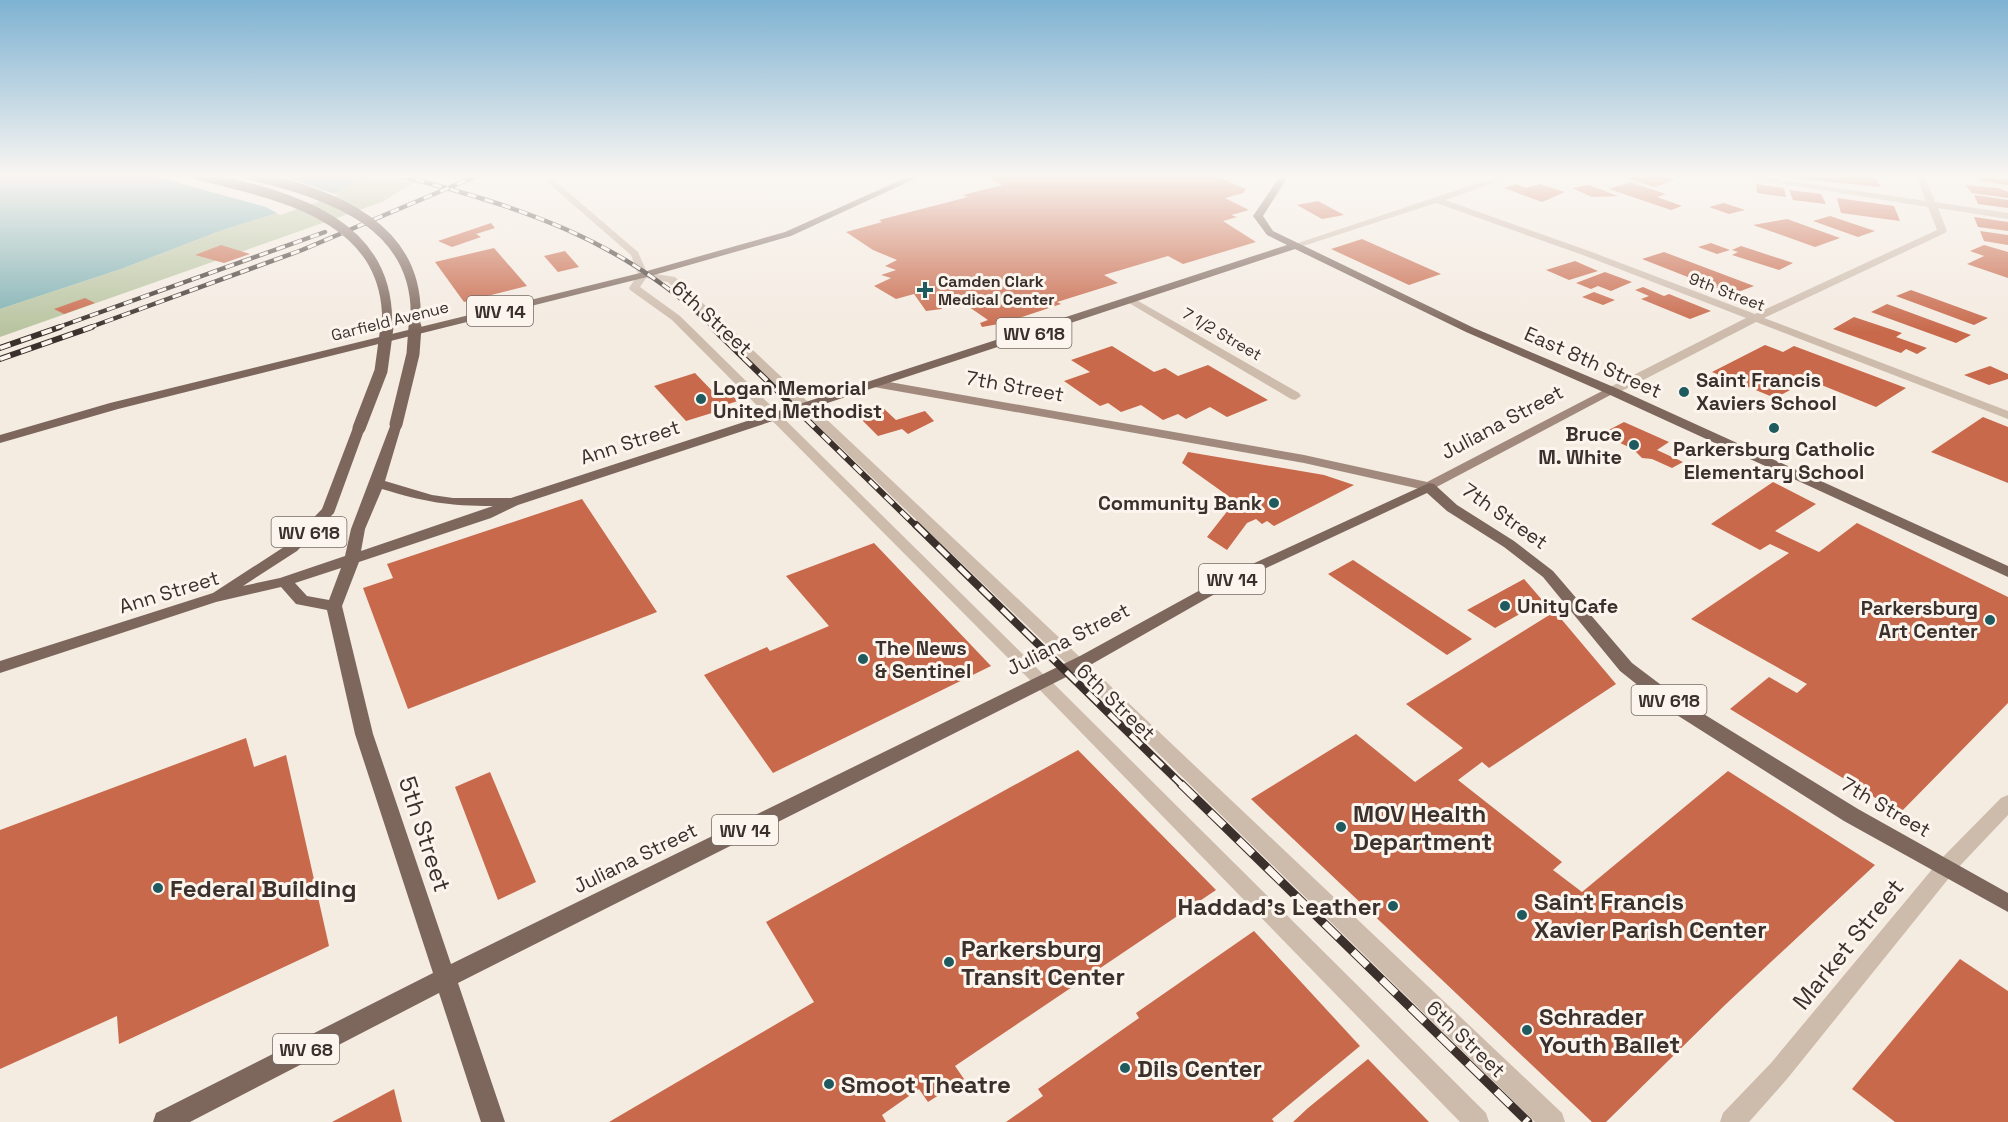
<svg xmlns="http://www.w3.org/2000/svg" width="2008" height="1122" font-family="'Space Grotesk',sans-serif">
  <rect width="100%" height="100%" fill="#f4ebe1"/>
  <path fill="#b8c4a0" d="M376,175H435L406,187L382,202L0,337V309L121,269L220,231L318,200Z"/>
  <path fill="#7fb0b2" d="M0,175H376L318,200L220,231L121,269L0,309Z"/>
  <path fill="#f4ebe1" d="M149,175H280L338,195L280,215L266,207Z"/>
  <path fill="#c8694b" d="M984,175H1227L1220,178L1246,189L1243,193L1225,198L1249,210L1231,215L1237,217L1223,221L1256,242L1183,264L1168,256L1104,275L1118,283L1057,302L1061,304L1004,323L982,327L980,323L988,320L953,296L937,300L942,309L926,311L914,294L896,299L874,286L891,278L881,275L896,270L885,266L897,260L873,250L846,232L882,222L879,220L968,197L963,195L1002,185Z
    M1636,175H1659L1675,180L1654,187L1627,178Z
    M1780,175H1873L1881,187L1780,177Z
    M1979,176L2008,180V185L1979,181Z
    M1630,182L1666,194L1657,197L1682,206L1671,210L1609,189Z
    M1516,184L1526,188L1540,184L1565,192L1542,202L1504,188Z
    M1756,184L1784,188L1786,197L1757,193Z
    M1589,185L1618,196L1592,197L1572,188Z
    M1965,185L1998,188L2008,192V198L1972,193Z
    M1789,190L1821,194L1826,204L1793,200Z
    M1974,195L2008,200V208L1978,204Z
    M1837,198L1894,206L1900,221L1841,213Z
    M1318,201L1344,215L1322,219L1297,205Z
    M1724,203L1745,210L1729,214L1709,207Z
    M1830,216L1875,231L1858,237L1813,221Z
    M1974,217L2008,222V231L1978,227Z
    M1787,219L1840,238L1815,247L1753,225Z
    M491,223L495,228L476,234L481,237L452,247L438,241Z
    M1980,231L2008,235V245L1984,241Z
    M1362,239L1441,274L1409,285L1331,249Z
    M1711,243L1730,250L1717,254L1698,247Z
    M221,245L250,254L224,263L195,255Z
    M1984,245L2008,252V278L1967,264L1984,256L1970,251Z
    M1741,246L1793,263L1779,270L1732,255L1738,252L1732,250Z
    M494,248L527,286L464,302L435,262Z
    M565,251L579,267L558,272L544,256Z
    M1664,252L1754,286L1738,292L1726,287L1721,290L1642,259Z
    M1575,261L1598,271L1569,280L1546,270Z
    M1605,272L1632,282L1611,291L1598,286L1591,289L1576,283Z
    M1643,287L1664,296L1669,294L1711,311L1690,319L1641,299L1649,296L1635,290Z
    M1911,290L1988,318L1974,325L1896,296Z
    M1594,292L1615,300L1603,305L1582,297Z
    M85,298L95,303L64,314L54,309Z
    M1887,304L1971,335L1956,343L1871,312Z
    M1854,317L1902,333L1896,337L1927,348L1917,354L1906,349L1901,353L1833,329Z
    M1765,345L1783,352L1794,346L1906,388L1876,407L1809,380L1775,398L1712,372Z
    M1112,346L1154,372L1165,368L1178,376L1208,365L1268,400L1227,417L1210,407L1186,419L1178,414L1163,420L1141,405L1121,412L1108,403L1100,406L1064,381L1090,372L1071,360Z
    M1990,366L2008,374V379L1989,385L1964,375Z
    M695,373L718,397L729,393L738,401L725,405L728,408L686,421L654,386Z
    M880,405L896,420L925,411L934,421L908,434L902,429L878,436L855,413Z
    M1983,417L2008,427V483L1931,452Z
    M1624,422L1669,442L1657,450L1683,462L1672,468L1652,459L1642,458L1633,449L1601,434Z
    M1188,452L1324,475L1354,485L1274,526L1267,521L1262,524L1256,519L1247,523L1227,550L1207,537L1229,509L1234,506L1225,499L1231,498L1182,463Z
    M1773,482L1816,504L1775,531L1785,536L1819,552L1857,523L2008,597V703L1900,813L1730,709L1769,677L1797,693L1807,684L1691,619L1789,553L1770,544L1760,550L1711,524Z
    M582,499L657,612L408,709L363,588L393,578L387,564Z
    M874,543L991,666L773,773L704,675L767,647L770,651L829,626L786,576Z
    M1353,560L1472,639L1447,655L1328,574Z
    M1524,579L1543,601L1495,628L1467,610Z
    M1551,614H1557L1616,684L1489,768L1482,762L1458,780L1562,862L1553,870L1582,892L1728,771L1875,865L1726,1004L1606,1122H1592L1251,799L1356,734L1415,782L1463,748L1406,704Z
    M246,738L254,767L286,755L329,946L119,1044L117,1016L0,1069V830Z
    M1078,750L1216,890L955,1066L964,1079L928,1102L919,1089L882,1115L886,1122H609L814,1002L766,922Z
    M490,772L536,882L498,900L455,787Z
    M1254,931L1360,1046L1272,1119L1274,1122H1006L1043,1096L1038,1089L1139,1018L1136,1013Z
    M1960,959L2008,991V1122H1895L1852,1089Z
    M1368,1059L1429,1122H1293L1308,1108Z
    M394,1089L402,1122H332Z"/>
  <g fill="none" stroke-linecap="round" stroke-linejoin="round">
    <path fill="#cdbbac" fill-rule="evenodd" d="M539,175H548L638,252L648,275L647,277H639L631,255Z
      M1503,175H1516L1445,200L1589,251L1755,314L1937,230L1928,207L1728,175H1749L1926,201L1916,175H1924L1935,202L2008,213V219L1938,208L1947,231L1945,233L1764,318L2008,411V419L1756,322L1616,394H1608V388L1746,318L1583,255L1436,203L1297,248L1289,246Z
      M1133,298L1299,393L1301,396L1295,400L1291,399L1129,303L1128,301Z
      M1077,658L1083,660L1562,1113L1565,1122H1535L1071,668L1069,664L1071,660Z
      M1041,675L1047,677L1486,1113L1489,1122H1460L1035,685L1032,681L1035,677Z"/>
    <path fill="#cdbbac" fill-rule="evenodd" d="M643,272L675,277L1083,660L1085,664L1083,668H1071L668,282L646,278L640,287L680,316L1050,681L1047,685H1035L672,320L630,290L629,288L639,273Z
      M2008,795V815L1953,873L1787,1079L1749,1122H1720L1723,1113L1771,1063L1939,861L2001,798Z"/>
    <path fill="#a18a7d" fill-rule="evenodd" d="M878,380L1304,455L1427,482L1608,388L1612,387L1618,391L1429,491L1304,463L874,387L872,384Z"/>
    <path fill="#7d675c" fill-rule="evenodd" d="M912,175H923L791,236L647,277L118,409L0,443V435L110,403L640,273L785,232Z
      M1281,175H1289L1263,216L1273,231L1474,328L1616,388L2008,566V577L1608,394L1466,332L1295,249L518,505L491,518L359,562L342,606L373,734L451,964L1080,656L1224,577L1429,483L1434,484L1457,505L1514,541L1553,571L1632,663L1681,700L1858,809L2008,893V912L1844,821L1669,710L1620,671L1543,577L1504,547L1447,511L1427,493L1234,583L1092,664L458,983L505,1122H481L439,993L190,1122H153L156,1113L433,973L355,734L327,610L296,604L281,587L216,602L0,673V661L213,593L287,545L322,509L354,425L359,424L365,428L334,513L297,551L243,586L280,578L345,556L351,529L392,421L396,420L402,424L385,481L432,495L453,498H511L1287,245L1267,235L1253,216ZM382,489C425,502 448,506 493,506L361,551L365,529ZM341,568L329,600L307,596L295,583Z"/>
    <defs>
      <path id="rail-far3" d="M398,175C520,207 621,238 714,328
        M56,328L325,232
        M88,328L302,250L479,175"/>
      <path id="rail-far2" d="M712,327L917,527
        M0,348L60,327
        M0,359L92,327"/>
      <path id="rail-far1" d="M916,525L1183,786"/>
      <path id="rail" d="M1181,784L1528,1122"/>
    </defs>
    <use href="#rail-far3" stroke="#3b302b" stroke-width="4.5"/>
    <use href="#rail-far2" stroke="#3b302b" stroke-width="6"/>
    <use href="#rail-far1" stroke="#3b302b" stroke-width="8"/>
    <use href="#rail" stroke="#3b302b" stroke-width="9"/>
    <use href="#rail-far3" stroke="#fbf5ee" stroke-width="3" stroke-dasharray="9" stroke-linecap="butt"/>
    <use href="#rail-far2" stroke="#fbf5ee" stroke-width="4" stroke-dasharray="11" stroke-linecap="butt"/>
    <use href="#rail-far1" stroke="#fbf5ee" stroke-width="5" stroke-dasharray="15" stroke-linecap="butt"/>
    <use href="#rail" stroke="#fbf5ee" stroke-width="7" stroke-dasharray="20" stroke-linecap="butt"/>
    <path stroke="#7d675c" stroke-width="10" d="M198,175C283,196 392,217 387,328
      M250,175C331,194 425,225 415,328"/>
    <path stroke="#7d675c" stroke-width="13" d="M396,424L413,354L415,327
      M359,428L381,371L387,327"/>
  </g>
  <linearGradient id="sky" x2="0" y2="1"><stop stop-color="#7eb2d2"/><stop offset="0.53" stop-color="#faf6f2"/><stop offset="1" stop-color="#faf6f2" stop-opacity="0"/></linearGradient>
  <rect width="2008" height="332" fill="url(#sky)"/>
  <g fill="#1f5a5e" stroke="#fbf5ee" stroke-width="2">
    <path d="M922 281h6v6h6v6h-6v6h-6v-6h-6v-6h6z"/>
    <circle cx="1684" cy="392" r="6"/>
    <circle cx="701" cy="399" r="6"/>
    <circle cx="1774" cy="428" r="6"/>
    <circle cx="1634" cy="445" r="6"/>
    <circle cx="1274" cy="503" r="6"/>
    <circle cx="1505" cy="606" r="6"/>
    <circle cx="1990" cy="620" r="6"/>
    <circle cx="863" cy="659" r="6"/>
    <circle cx="1341" cy="827" r="6"/>
    <circle cx="158" cy="888" r="6"/>
    <circle cx="1393" cy="906" r="6"/>
    <circle cx="1522" cy="915" r="6"/>
    <circle cx="949" cy="962" r="6"/>
    <circle cx="1527" cy="1030" r="6"/>
    <circle cx="1125" cy="1068" r="6"/>
    <circle cx="829" cy="1084" r="6"/>
  </g>
  <g text-anchor="middle" dominant-baseline="central" stroke-width="6" stroke-linejoin="round" paint-order="stroke">
    <g font-size="16" font-weight="bold" fill="#3b302b" stroke="#fbf5ee" text-anchor="start">
      <text x="938" y="281">Camden Clark<tspan x="938" dy="18">Medical Center</tspan></text>
    </g>
    <g font-size="16" fill="#3b302b" stroke="#fbf5ee">
      <text transform="translate(1727 292) rotate(21)">9th Street</text>
      <text transform="translate(390 321) rotate(-14)">Garfield Avenue</text>
      <text transform="translate(1222 334) rotate(30)">7 1/2 Street</text>
    </g>
    <g fill="#fbf5ee" stroke="#756b66" stroke-width="1.5">
      <rect x="467" y="296" width="66" height="30" rx="4.5"/>
      <rect x="996.5" y="318" width="75" height="30" rx="4.5"/>
      <rect x="271.5" y="517" width="75" height="30" rx="4.5"/>
      <rect x="1199" y="564" width="66" height="30" rx="4.5"/>
      <rect x="1631.5" y="685" width="75" height="30" rx="4.5"/>
      <rect x="712" y="815" width="66" height="30" rx="4.5"/>
      <rect x="273" y="1034" width="66" height="30" rx="4.5"/>
    </g>
    <g font-size="18" font-weight="bold" fill="#3b302b">
      <text x="500" y="311">WV 14</text>
      <text x="1034" y="333">WV 618</text>
      <text x="309" y="532">WV 618</text>
      <text x="1232" y="579">WV 14</text>
      <text x="1669" y="700">WV 618</text>
      <text x="745" y="830">WV 14</text>
      <text x="306" y="1049">WV 68</text>
    </g>
    <g font-size="20" fill="#3b302b" stroke="#fbf5ee">
      <text transform="translate(712 318) rotate(42)">6th Street</text>
      <text transform="translate(1593 362) rotate(24)">East 8th Street</text>
      <text transform="translate(1015 386) rotate(10)">7th Street</text>
      <text transform="translate(1502 422) rotate(-28)">Juliana Street</text>
      <text transform="translate(630 442) rotate(-18)">Ann Street</text>
      <text transform="translate(1505 516) rotate(35)">7th Street</text>
      <text transform="translate(169 592) rotate(-17)">Ann Street</text>
      <text transform="translate(1068 639) rotate(-27)">Juliana Street</text>
      <text transform="translate(1116 702) rotate(44)">6th Street</text>
      <text transform="translate(1886 807) rotate(30)">7th Street</text>
      <text transform="translate(635 858) rotate(-26)">Juliana Street</text>
      <text transform="translate(1466 1039) rotate(44)">6th Street</text>
    </g>
    <g font-size="20" font-weight="bold" fill="#3b302b" stroke="#fbf5ee" text-anchor="start">
      <text x="1696" y="380">Saint Francis<tspan x="1696" dy="23">Xaviers School</tspan></text>
      <text x="713" y="388">Logan Memorial<tspan x="713" dy="23">United Methodist</tspan></text>
      <text x="1622" y="434" text-anchor="end">Bruce<tspan x="1622" dy="23">M. White</tspan></text>
      <text x="1774" y="449" text-anchor="middle">Parkersburg Catholic<tspan x="1774" dy="23">Elementary School</tspan></text>
      <text x="1262" y="503" text-anchor="end">Community Bank</text>
      <text x="1517" y="606">Unity Cafe</text>
      <text x="1978" y="608" text-anchor="end">Parkersburg<tspan x="1978" dy="23">Art Center</tspan></text>
      <text x="875" y="648">The News<tspan x="875" dy="23">&amp; Sentinel</tspan></text>
    </g>
    <g font-size="24" font-weight="bold" fill="#3b302b" stroke="#fbf5ee" text-anchor="start">
      <text x="1353" y="813">MOV Health<tspan x="1353" dy="28">Department</tspan></text>
      <text x="170" y="888">Federal Building</text>
      <text x="1534" y="901">Saint Francis<tspan x="1534" dy="28">Xavier Parish Center</tspan></text>
      <text x="1381" y="906" text-anchor="end">Haddad's Leather</text>
      <text x="961" y="948">Parkersburg<tspan x="961" dy="28">Transit Center</tspan></text>
      <text x="1539" y="1016">Schrader<tspan x="1539" dy="28">Youth Ballet</tspan></text>
      <text x="1137" y="1068">Dils Center</text>
      <text x="841" y="1084">Smoot Theatre</text>
    </g>
    <g font-size="24" fill="#3b302b" stroke="#fbf5ee">
      <text transform="translate(425 834) rotate(72)">5th Street</text>
      <text transform="translate(1848 944) rotate(-51)">Market Street</text>
    </g>
  </g>
</svg>
